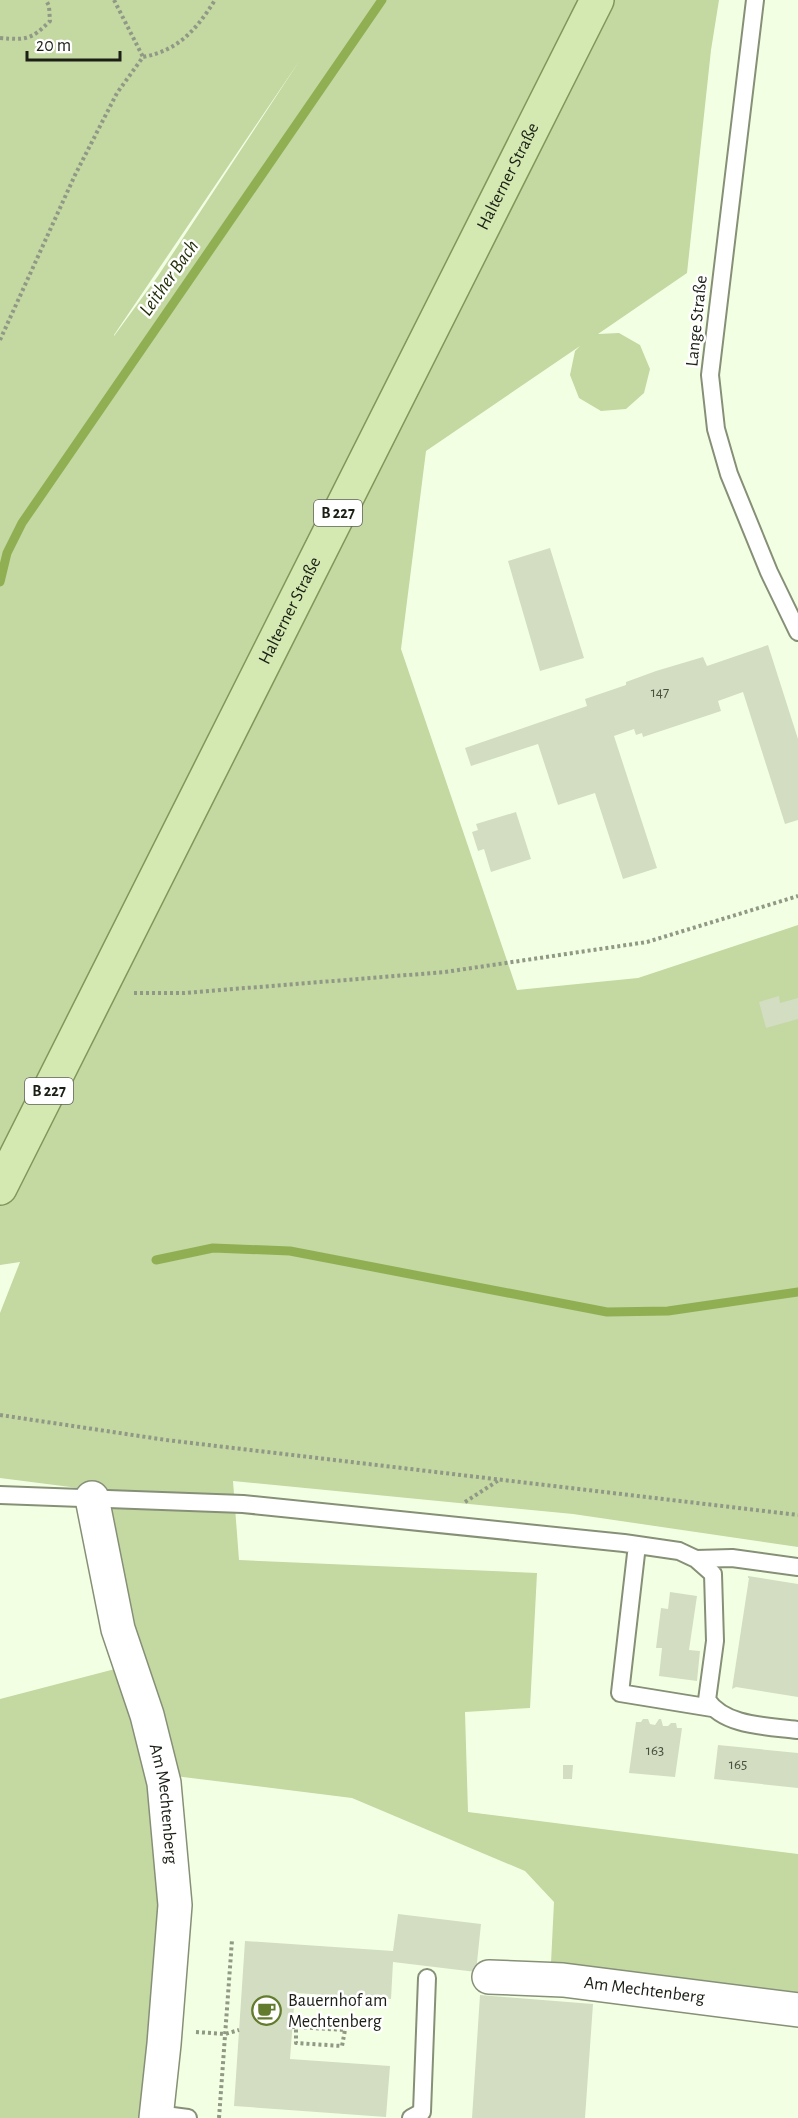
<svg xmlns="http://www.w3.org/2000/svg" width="798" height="2118" font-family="'Alegreya Sans',sans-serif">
  <rect width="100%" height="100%" fill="#f3ffe3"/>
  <path fill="#c4d8a2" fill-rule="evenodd" d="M0,0H593L0,1180ZM300,60L158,276L114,336V335Z
    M606,0H719L711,50L687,273L598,334L619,333L640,345L650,369L644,393L626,409L601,411L579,398L570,375L575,351L580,346L426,451L401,649L517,990L638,978L798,925V1547L573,1514L233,1481L239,1560L537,1573L530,1708L465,1712L468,1812L798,1854V1998L551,1963L554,1902L525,1871L352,1798L175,1776L149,2118H0V1699L115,1669L86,1489L0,1478V1313L20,1262L0,1265V1193Z"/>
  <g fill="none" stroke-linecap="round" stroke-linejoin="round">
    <path stroke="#90af53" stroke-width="9" d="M0,582L7,553L22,523L382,0
      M156,1260L213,1248L290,1251L607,1312L668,1311L798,1292"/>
  </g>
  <path fill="#d3ddc2" d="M550,548L584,658L540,671L508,561Z
    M768,645L798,739V820L785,824L743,692L718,701L721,711L643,737L642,733L636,735L634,729L614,736L657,868L623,879L595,793L558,805L538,744L471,766L465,748L587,706L585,699L626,685V682L656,671L703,657L707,666Z
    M516,812L531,859L491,872L484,849L478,851L472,832L478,830L476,824Z
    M779,996L780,1003L798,998V1019L766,1028L759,1002Z
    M748,1576L798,1584V1697L736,1687L732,1689L749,1578H748Z
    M670,1592L697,1596L689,1650L700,1651L697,1681L659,1676L662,1648H656L661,1608L668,1609Z
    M643,1719H648L650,1724L655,1725L659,1719H661L663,1726H668L671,1723H676L677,1728H682L675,1777L629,1773L636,1722H641Z
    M718,1745L798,1753V1788L714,1779Z
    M563,1765H573L572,1779H563Z
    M398,1914L481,1924L476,1972L393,1962L391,1999L295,1993L290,2059L390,2066L386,2117L234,2106L245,1941L393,1951Z
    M480,1995L593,2004L585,2118H472Z"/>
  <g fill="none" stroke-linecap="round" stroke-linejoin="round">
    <defs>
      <path id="service" d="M755,0L710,375L716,429L729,474L769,572L798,632
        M0,1495L243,1504L624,1543L679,1551L696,1559L713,1574L715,1641L707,1700C725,1727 769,1726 798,1730
        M637,1545L620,1693L712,1708
        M696,1559L732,1558L798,1567
        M157,2114L188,2118
        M411,2118L422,2112L427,1978"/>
      <g id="minor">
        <path id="s1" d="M92,1498L118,1629L147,1715L164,1783L175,1905L164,2044L156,2118"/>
        <path id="s2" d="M489,1977L563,1980L798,2010"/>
      </g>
      <g id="primary">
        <path id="s3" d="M0,1188L597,0"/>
      </g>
    </defs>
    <use href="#service" stroke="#869077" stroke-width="20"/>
    <use href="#minor" stroke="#869077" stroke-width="36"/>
    <use href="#primary" stroke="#819759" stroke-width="36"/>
    <path stroke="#919986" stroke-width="4" stroke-dasharray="3 3" stroke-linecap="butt" d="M114,0L143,57
      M0,38C26,40 31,40 50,21L49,6L46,0
      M0,340L75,175L117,93L143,57C179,50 196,30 215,0
      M134,993H184L445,972L647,942L798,896
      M0,1415L166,1440L798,1515
      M465,1502L499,1480
      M292,2027H296L345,2030L342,2046L296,2043V2027
      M196,2032L225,2034L239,2030
      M219,2118L232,1940"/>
    <use href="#service" stroke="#fff" stroke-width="16"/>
    <use href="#minor" stroke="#fff" stroke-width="33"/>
    <use href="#primary" stroke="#d4e8b1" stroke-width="33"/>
  </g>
  <defs>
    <symbol id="cafe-ring" viewBox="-11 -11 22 22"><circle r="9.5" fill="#fff" stroke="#627b2d" stroke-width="1.5"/><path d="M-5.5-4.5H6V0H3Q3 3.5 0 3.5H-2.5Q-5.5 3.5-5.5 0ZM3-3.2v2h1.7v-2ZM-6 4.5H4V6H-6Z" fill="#627b2d"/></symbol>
  </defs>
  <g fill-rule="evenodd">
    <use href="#cafe-ring" x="250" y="1994" width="33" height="33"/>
  </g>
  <g text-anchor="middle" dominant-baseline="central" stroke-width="5" stroke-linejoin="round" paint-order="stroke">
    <g font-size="15" fill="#494e40">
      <text x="660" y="692">147</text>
      <text x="655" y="1750">163</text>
      <text x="738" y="1764">165</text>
    </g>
    <g fill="#fff" stroke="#5f625b" stroke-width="1.5">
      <rect x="314" y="500" width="48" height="26" rx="4.5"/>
      <rect x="25" y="1078" width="48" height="26" rx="4.5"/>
    </g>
    <g font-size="16" font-weight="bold" fill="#1b1f15">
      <text x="338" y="513">B 227</text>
      <text x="49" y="1091">B 227</text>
    </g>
    <g font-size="18" fill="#1b1f15" stroke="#fff">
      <text stroke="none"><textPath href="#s3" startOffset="1132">Halterner Straße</textPath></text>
      <text transform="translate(697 321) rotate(-84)">Lange Straße</text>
      <text stroke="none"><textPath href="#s3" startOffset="646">Halterner Straße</textPath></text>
      <text stroke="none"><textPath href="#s1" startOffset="315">Am Mechtenberg</textPath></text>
      <text stroke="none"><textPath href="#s2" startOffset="156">Am Mechtenberg</textPath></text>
    </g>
    <g font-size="18" fill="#1b1f15" stroke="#fff" text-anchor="start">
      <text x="288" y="2001">Bauernhof am<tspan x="288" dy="21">Mechtenberg</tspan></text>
    </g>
    <g font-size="20" font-style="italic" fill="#25310a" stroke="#fff">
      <text transform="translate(169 278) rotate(-55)">Leither Bach</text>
    </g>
  </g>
  <path d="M27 51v9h93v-9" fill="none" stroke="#1b1f15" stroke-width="3"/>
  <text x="36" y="51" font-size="18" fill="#1b1f15" stroke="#ffffff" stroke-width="4.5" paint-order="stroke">20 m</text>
</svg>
